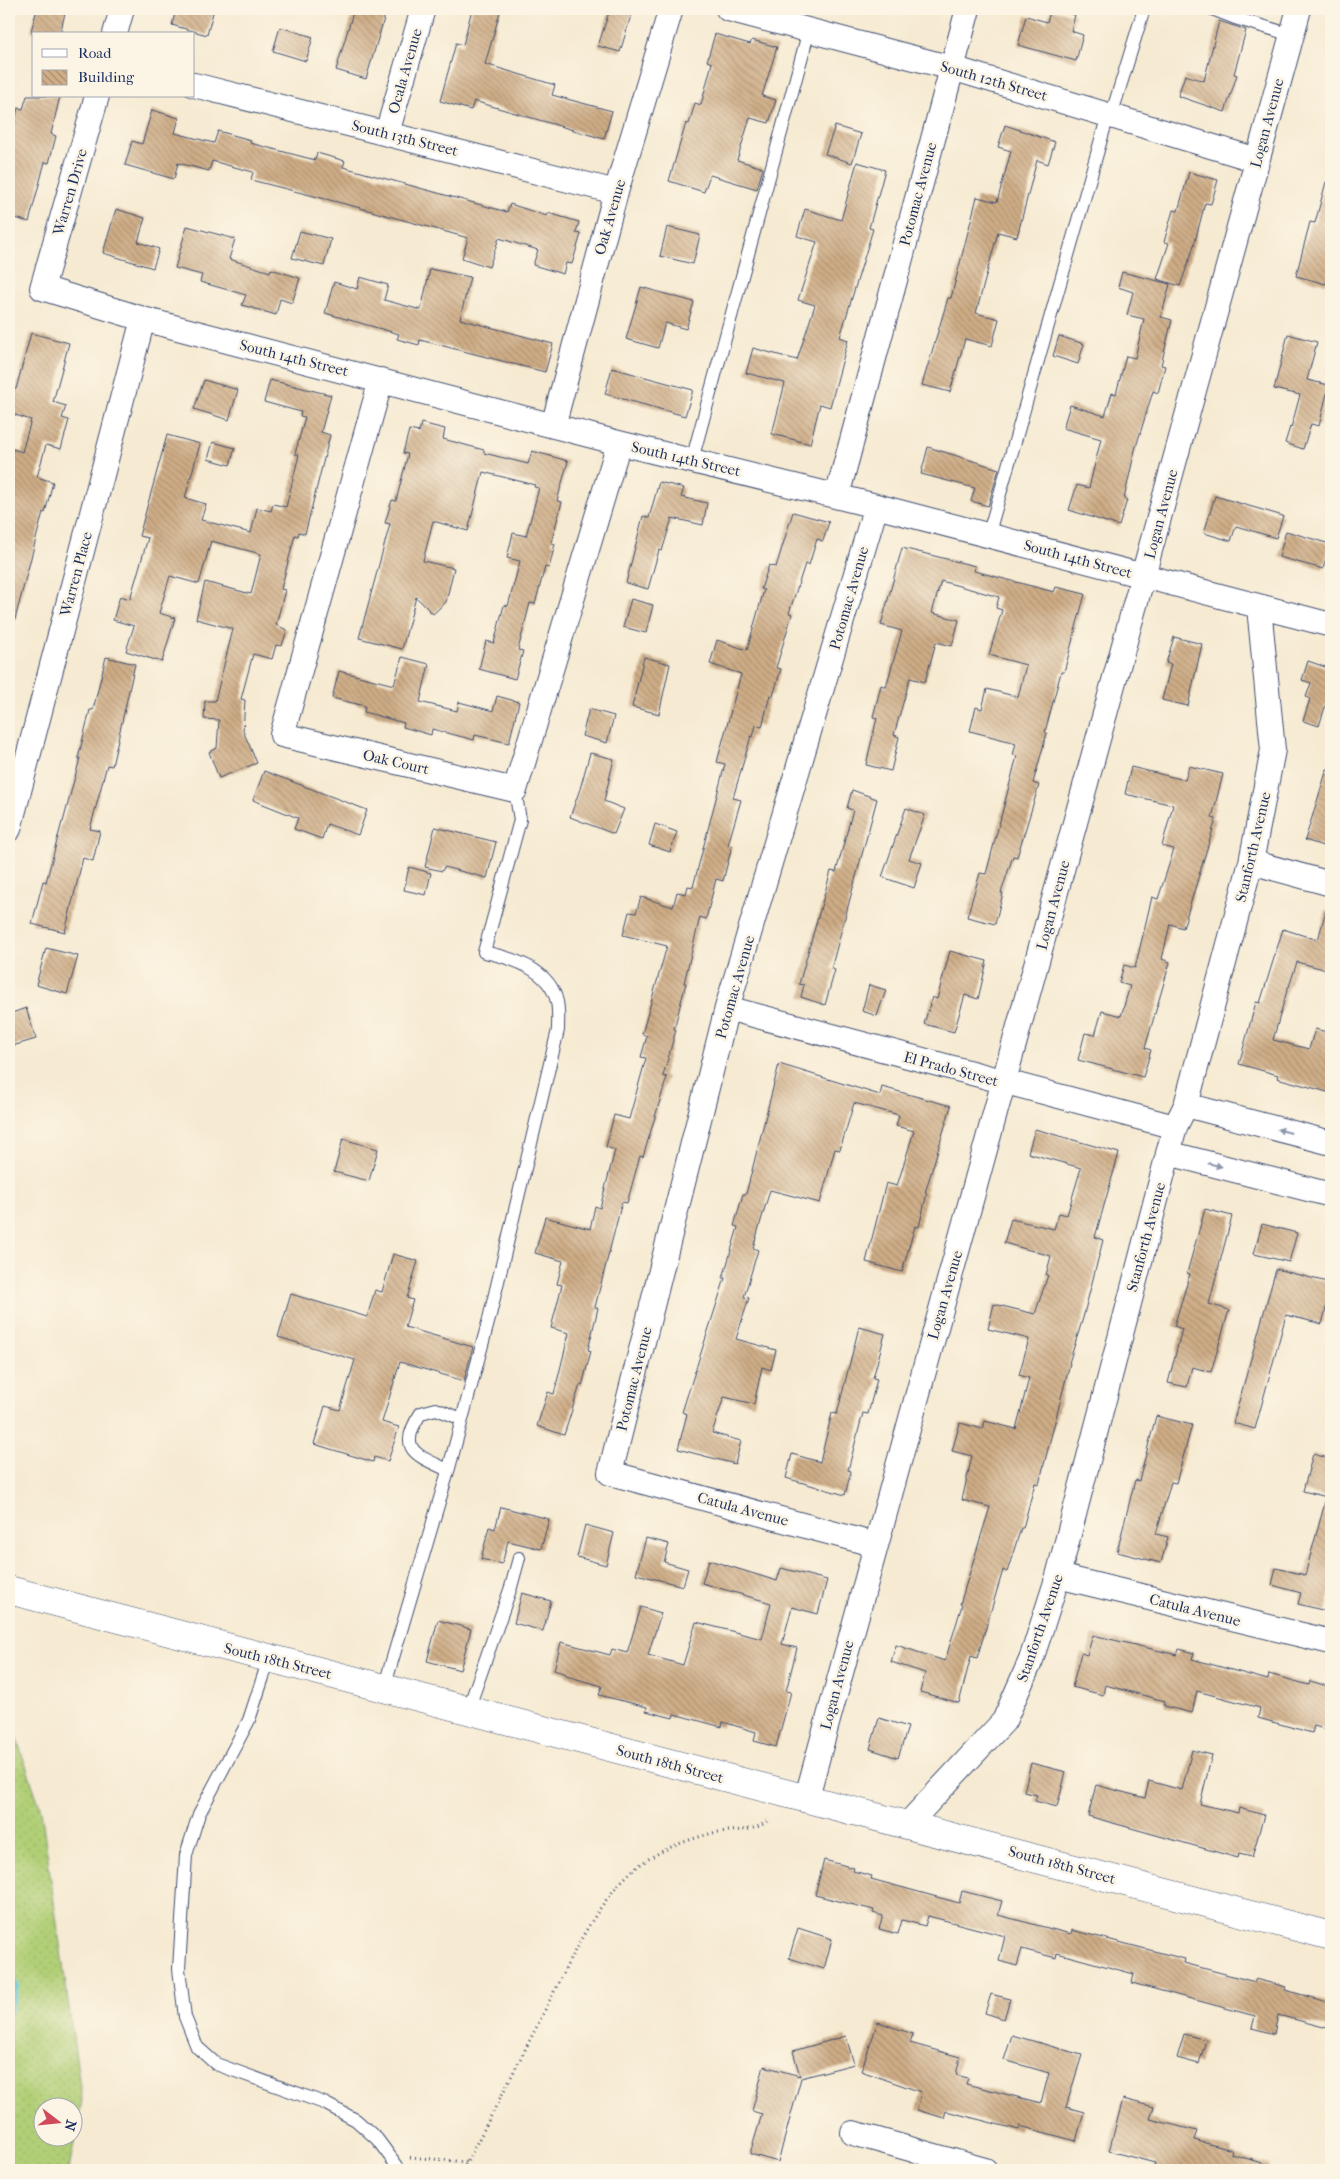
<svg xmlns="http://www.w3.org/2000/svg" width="1340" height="2179" font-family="'IM FELL French Canon',serif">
  <defs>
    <pattern id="grass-dots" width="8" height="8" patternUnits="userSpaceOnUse" patternTransform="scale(1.25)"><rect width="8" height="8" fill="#b1cf76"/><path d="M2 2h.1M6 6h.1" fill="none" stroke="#98b268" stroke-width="1.8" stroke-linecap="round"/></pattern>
    <pattern id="building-back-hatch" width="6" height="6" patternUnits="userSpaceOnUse" patternTransform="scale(1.25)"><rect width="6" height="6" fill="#cfad86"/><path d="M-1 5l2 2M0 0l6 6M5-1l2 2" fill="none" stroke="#a78d71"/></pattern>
  </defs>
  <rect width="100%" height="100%" fill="#fcf5e5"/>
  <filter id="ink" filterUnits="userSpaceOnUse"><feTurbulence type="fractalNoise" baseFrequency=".02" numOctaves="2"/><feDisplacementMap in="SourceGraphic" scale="10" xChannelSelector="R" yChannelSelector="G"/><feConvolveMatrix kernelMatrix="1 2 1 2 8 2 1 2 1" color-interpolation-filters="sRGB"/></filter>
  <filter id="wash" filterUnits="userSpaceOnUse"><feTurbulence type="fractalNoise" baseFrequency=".0096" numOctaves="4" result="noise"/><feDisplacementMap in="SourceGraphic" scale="20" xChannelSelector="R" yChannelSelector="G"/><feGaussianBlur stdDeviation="1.12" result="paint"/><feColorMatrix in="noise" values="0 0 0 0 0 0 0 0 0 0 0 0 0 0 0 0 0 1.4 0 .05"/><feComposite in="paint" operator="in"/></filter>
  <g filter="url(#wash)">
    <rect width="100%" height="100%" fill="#f6ead2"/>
    <path fill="url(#grass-dots)" stroke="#667f6a" fill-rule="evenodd" d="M9,1716L41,1810L82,2100L69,2170H9ZM42,2106H72V2136H42Z"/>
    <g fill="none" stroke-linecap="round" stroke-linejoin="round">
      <path stroke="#5ec6db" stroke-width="6" d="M9,1971L16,1987L9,2011"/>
    </g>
    <g id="blocks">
      <path fill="url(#building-back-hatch)" d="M37,9H66L60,34H39L31,31Z
        M176,9H214L207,35L172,25Z
        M354,9H374L386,12L366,79L336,70Z
        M472,9H501L485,64L555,85L552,95L612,111L604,139L474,101L471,110L440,101L456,43L463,45Z
        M610,9H633L620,52L598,46Z
        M1051,9L1075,15L1071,31L1083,35L1076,61L1018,45L1026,16L1047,22Z
        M1219,21L1246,30L1234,74L1237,75L1225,112L1178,96L1185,75L1204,81Z
        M280,27L313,37L306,61L273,51Z
        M715,34L750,44L752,40L777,47L762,96L776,100L769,123L750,118L737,160L763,168L757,189L710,175L704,192L669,181L686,123L689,124L695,103L701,105L712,63L707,61Z
        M27,96H60L51,134L56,136L49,163L45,162L29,222L9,216V147L18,108L23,109Z
        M152,110L179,118L175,133L214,143L218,131L251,140L250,143L315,160L317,153L345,161L343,167L507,212L510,204L547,216L548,213L579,222L576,233L581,234L572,264L566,263L563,274L533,265L538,250L499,238L489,267L462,258L468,238L353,206L251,180L253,172L212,161L209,171L178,163L174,179L125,165L132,141L142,144Z
        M1005,125L1055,142L1048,164L1037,160L1017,237L998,232L976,313L999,319L992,346L965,339L950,392L922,385L948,298H951L977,197L997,202L1011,151L998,147Z
        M835,126L861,134L852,163L825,154Z
        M857,162L885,170L869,228L873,229L840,337L848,340L830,407L820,404L810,444L772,434L785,383L746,373L753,348L797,360L815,305L798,300L817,242L797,236L805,209L841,220Z
        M1189,172L1218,180L1211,204L1205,203L1193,249L1180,286L1157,279L1169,243L1164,242L1173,210L1178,211Z
        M1326,182L1331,183V263L1326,284L1296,276L1310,222L1315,223Z
        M116,209L145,218L138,242L159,249L153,268L103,253Z
        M187,226L235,239L229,259L270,272L271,269L300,278L292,303L280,299L276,315L242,305L246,295L200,282L202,275L175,268Z
        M667,227L700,235L693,264L660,256Z
        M300,231L331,239L324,266L292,258Z
        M430,269L470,277L460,319L553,344L545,372L420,340L419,345L397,339L399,334L325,313L334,282L357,289L360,277L388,285L384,300L421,310Z
        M1122,272L1170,284L1161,317L1172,320L1161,365L1165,366L1158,393L1153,391L1135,450L1124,499L1127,500L1119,526L1069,510L1077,485L1089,488L1101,439L1063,428L1070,405L1105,416L1112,393L1116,394L1126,356L1135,358L1144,319L1127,315L1133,292L1118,287Z
        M641,287L694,302L686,329L665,323L658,348L626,339Z
        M31,333L69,343L53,402L66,406L62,418L69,420L61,449L46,445L37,477L53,482L45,513L43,512L14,623L9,622V520L13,504L9,503V464L13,449L22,452L31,420L9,413V387L16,389Z
        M1288,334L1317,342L1307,380L1329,385L1319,426L1311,424L1303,449L1285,443L1290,427L1291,428L1300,395L1274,389Z
        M1059,336L1084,344L1078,364L1053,356Z
        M612,368L693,390L685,416L605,394Z
        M204,380L238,390L229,420L194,409Z
        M270,380L331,395L321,432L330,435L305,534L299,532L298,536L295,535L281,589L285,590L276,625L287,630L282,646L276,645L272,659L253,654L241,699L245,700L243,731L257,763L219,778L209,752L217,748L219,720L204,719L205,701H215L233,629L196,619L205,582L251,594L261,554L211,541L199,584L170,576L159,613L175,618L162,662L126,651L134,626L113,620L120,596L130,599L148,538L139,536L167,435L200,444L185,498L206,504L201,520L251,533L257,508L271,511L273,504L286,507L299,455L295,454L305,417L300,416L301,412L264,402Z
        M421,423L445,429L443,439L484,450V453L528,464L532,451L568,461L557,501L562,502L551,543L555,544L549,568L545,567L535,604L530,603L518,650L523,651L515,679L479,669L486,641L494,643L504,605L508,606L520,561L507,558L513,533L526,536L539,488L534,487L535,485L483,472L468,531L433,521L423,561L454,568L446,602L433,614L416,597L402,649L359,638L390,524L385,523L392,500L396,501L408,454L403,453L409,430L419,432Z
        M213,442L235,448L230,465L208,459Z
        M928,447L999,469L988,506L971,501L975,488L921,474Z
        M659,482L684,488L681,497L707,503L703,525L672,518L662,551L659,550L648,589L626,583L643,516L649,518Z
        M1215,496L1283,516L1276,538L1236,526L1231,541L1204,533Z
        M793,512L829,522L823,541L817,539L809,565L805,564L789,613L792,614L776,668L781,669L773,696L770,695L762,727L756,725L753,737L751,736L733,798L741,800L728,845L732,846L723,881L716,879L706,919L700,917L684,983H686L674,1029L676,1030L663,1076L667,1077L643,1157L640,1156L627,1203L622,1202L595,1307L598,1308L588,1350L591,1351L582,1386L580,1385L564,1435L537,1426L548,1392L554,1394L569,1333L551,1328L562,1285L557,1284L563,1261L535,1253L545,1217L590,1229L595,1206L600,1208L615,1150L606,1147L614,1115L629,1119L646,1058L641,1057L647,1036L642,1034L667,946L623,935L629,912L636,913L641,897L673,907L677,892L686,894L688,886L693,887L725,764L717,762L741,674L710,664L717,640L747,650L764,590L761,589L769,565L776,567Z
        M1286,531L1330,544L1323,569L1279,557Z
        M902,548L975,566L974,571L1054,592L1056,587L1085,594L1064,672H1061L1045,732L1047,733L1033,783L1039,785L1017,857L1013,856L1001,893H1003L995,924L967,917L980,873L986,874L1017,756L1013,755L1016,743L970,731L976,707L982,709L987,689L1018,697L1026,665L989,655L1002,610L996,608L999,597L941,581L932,613L959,620L952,646L936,642L925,682L910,678L894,735L899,737L891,771L866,765L877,718L873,717L881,685L886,687L902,631L881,625Z
        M631,599L653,605L646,633L623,627Z
        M1174,637L1202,644L1188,706L1162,700L1171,664L1166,663Z
        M106,657L135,664L112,766L107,765L90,829L100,831L93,861L83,858L65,932L32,924L43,881L46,882L62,822H63L80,758H78L90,710H93Z
        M402,657L429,664L420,702L457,711L459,702L493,711L497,696L519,702L509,743L475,735L474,740L432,729L431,735L403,727L404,723L364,712L365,706L332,698L339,671L394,685Z
        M644,657L670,664L659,714L632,707Z
        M1308,661L1331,669V705L1326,704L1319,726L1303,721L1310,699L1306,697L1311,683L1302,680Z
        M589,709L614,716L607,743L582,736Z
        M590,753L614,759L604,801L624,809L614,834L570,817L580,789Z
        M1189,766L1223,774L1212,818L1216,819L1183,928L1170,924L1162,959L1170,962L1145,1048L1151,1050L1143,1077L1078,1060L1085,1033L1095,1035L1102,1011L1121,1016L1130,986L1119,983L1124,965L1135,968L1152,897L1158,899L1174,849L1162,846L1173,805L1125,794L1131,767L1185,780Z
        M1327,769H1331V841L1328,840L1326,847L1305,840Z
        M264,771L367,810L358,835L327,824L322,839L294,829L298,818L253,800Z
        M852,790L877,799L831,969L835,970L825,1005L801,997L804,985L799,984L831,871L836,872L853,810L847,808Z
        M906,808L925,815L909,859L922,863L914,888L882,877Z
        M655,824L677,832L670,852L649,845Z
        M435,827L496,842L487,878L444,867L442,871L425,867Z
        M409,867L431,873L426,895L404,890Z
        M1326,910L1331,911V971L1297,962L1289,987H1288L1273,1040L1309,1049L1315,1029L1331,1033V1093L1277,1078L1278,1075L1239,1064L1256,1002L1260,1003L1283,929L1318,940Z
        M46,948L78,956L67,994L36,985Z
        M950,951L987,961L978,999L965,995L954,1032L924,1024L932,997L937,999Z
        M869,985L886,990L877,1016L862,1011Z
        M26,1008L36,1039L9,1047V1014Z
        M779,1064L880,1095L882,1087L951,1106L925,1193H927L919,1227L915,1226L902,1272L866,1262L886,1183L897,1186L914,1131L896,1126L899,1115L854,1103L840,1150L835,1149L820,1203L770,1190L753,1248L758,1250L744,1297L749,1298L736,1339L776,1350L771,1370L762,1367L754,1404L724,1397L712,1433L741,1441L735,1464L678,1449L687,1414L682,1412L725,1278H723L738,1227L734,1226L743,1194H746Z
        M1035,1129L1119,1153L1095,1237L1103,1240L1083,1318L1069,1363H1070L1039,1484L1035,1483L1023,1528H1021L1007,1572L1003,1570L977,1658L971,1656L959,1703L920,1692L925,1673L891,1662L896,1645L945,1661L962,1605L960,1604L990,1507L962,1500L972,1456L952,1451L960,1423L983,1429L985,1421L1016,1429L1029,1378L1019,1375L1029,1339L988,1329L994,1304L1035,1314L1048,1275H1046L1051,1256L1004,1243L1011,1219L1054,1229L1059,1213L1067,1215L1081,1168L1028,1153Z
        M343,1139L378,1149L369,1181L334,1172Z
        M1205,1209L1232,1216L1209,1304L1229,1310L1211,1372L1192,1367L1187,1387L1168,1383L1182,1329L1174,1326L1190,1274L1187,1273Z
        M1262,1224L1297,1233L1289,1262L1254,1254Z
        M393,1254L418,1261L407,1298L413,1300L405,1327L473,1347L464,1381L400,1362L382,1422L399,1427L388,1461L374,1457L373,1462L314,1444L325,1406L340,1410L355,1360L278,1337L291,1294L367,1317L375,1290L382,1292Z
        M1276,1269L1331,1283V1288L1322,1324L1286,1315L1255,1429L1233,1423Z
        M859,1327L885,1334L873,1378L877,1379L868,1414L863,1413L848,1470L851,1471L845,1495L786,1478L792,1454L820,1462L832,1413L837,1414Z
        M1156,1416L1192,1425L1176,1483L1171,1482L1156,1534L1168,1537L1161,1563L1117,1552L1135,1480L1139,1481Z
        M1313,1454L1331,1459V1498L1303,1491Z
        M1326,1499L1331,1500V1590L1326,1611L1298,1604L1301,1593L1272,1585L1276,1568L1305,1575Z
        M501,1507L549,1519L541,1549L508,1541L502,1564L481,1559L489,1527L495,1529Z
        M585,1525L614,1533L606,1565L577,1557Z
        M646,1538L669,1544L664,1562L688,1569L683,1586L636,1574Z
        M709,1560L777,1581L781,1568L827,1580L818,1614L792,1607L782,1644L797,1648L786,1691L791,1692L776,1747L754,1741L756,1732L723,1722L722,1727L674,1714L673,1718L646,1711L647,1707L599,1695L602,1686L566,1676V1674L554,1670L561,1642L610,1655L612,1649L627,1653L641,1607L661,1613L648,1655L683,1665L696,1622L762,1639L771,1603L702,1583Z
        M522,1593L551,1601L543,1631L514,1623Z
        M438,1620L471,1629L460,1670L427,1661Z
        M1093,1635L1177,1655L1179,1649L1194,1653L1192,1659L1268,1680L1269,1674L1309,1685L1310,1681L1331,1687V1731L1314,1726L1312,1733L1258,1718L1260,1708L1197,1691L1192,1713L1164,1706L1165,1701L1105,1685L1103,1695L1072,1687L1081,1653L1087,1655Z
        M879,1718L908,1727L898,1758L870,1749Z
        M1192,1750L1212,1755L1200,1804L1238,1813L1239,1808L1264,1815L1252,1857L1239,1854L1238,1858L1088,1816L1096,1785L1145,1798L1149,1781L1182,1790Z
        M1031,1763L1066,1772L1057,1807L1035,1801L1037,1795L1024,1792Z
        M824,1860L854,1868L853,1871L872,1876L871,1879L959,1903L962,1891L1002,1901L998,1915L1071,1934L1072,1930L1185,1959L1184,1963L1255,1982V1979L1286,1987L1285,1990L1331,2003V2029L1278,2015L1274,2034L1252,2028L1255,2016L1132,1983L1134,1974L1057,1953L1056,1958L1022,1949L1017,1966L999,1961L1005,1936L928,1916L925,1926L902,1920L898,1934L879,1929L883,1916L873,1913L874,1910L815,1895Z
        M798,1928L832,1939L824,1969L789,1958Z
        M991,1994L1010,1999L1004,2019L985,2013Z
        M878,2022L913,2034L910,2043L960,2057L956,2075L968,2078L966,2084L1041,2103L1049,2073L1004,2060L1012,2035L1082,2055L1066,2107L1084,2112L1076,2141L1020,2126L1019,2130L946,2111L944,2118L917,2110L921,2092L861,2071Z
        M1184,2034L1206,2040L1199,2064L1177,2058Z
        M846,2036L854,2064L801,2078L778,2162L750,2154L762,2114L752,2111L764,2066L800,2076L793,2051Z
        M1123,2099L1154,2107L1150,2119L1197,2131L1194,2140L1232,2150L1231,2154L1270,2165L1269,2170H1153L1155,2163L1109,2151Z"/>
    </g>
  </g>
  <g filter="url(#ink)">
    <use href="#blocks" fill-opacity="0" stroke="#3c4b6f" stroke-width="1"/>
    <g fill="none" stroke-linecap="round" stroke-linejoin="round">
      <defs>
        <path id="service" d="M1212,9L1235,18L1292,35
          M1111,116L1144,9
          M692,460L809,30
          M988,536L1108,115
          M448,1470C416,1455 396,1450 421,1413L436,1409L462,1419
          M269,1659L249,1720L199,1814L186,1855L179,1969L185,2017L197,2047L216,2064L324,2103L356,2120L377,2139L400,2170
          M384,1688L449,1468L489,1319L558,1030C558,1021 559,1011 557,1002C550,969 512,958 484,952L520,820L515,790
          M468,1710L511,1587L519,1558"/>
        <path id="minor" d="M728,9L952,68L1257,160
          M115,34L122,9
          M194,85L616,192
          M97,96L42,288L143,319L619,443L876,506L1331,625
          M387,133L423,9
          M381,380L282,735L515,790L619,443
          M553,426L616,192L671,9
          M837,496L968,9
          M9,829L143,319
          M1251,862L1331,884
          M727,1008L1175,1127
          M1186,1105L1331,1143
          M1168,1153L1331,1195
          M876,1545L610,1473L727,1008L876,506
          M1058,1576L1331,1642
          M806,1800L1299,9
          M907,1825L1004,1721L1031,1660L1058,1576L1175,1127L1186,1105L1251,862L1273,750L1259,607
          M853,2133L985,2170"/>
        <path id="secondary" d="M9,1590L1331,1936"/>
      </defs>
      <use href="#service" stroke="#3c4b6f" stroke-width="14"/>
      <use href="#minor" stroke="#3c4b6f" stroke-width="26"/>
      <use href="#secondary" stroke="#3c4b6f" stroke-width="29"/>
      <path stroke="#3c4b6f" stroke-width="3" stroke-dasharray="1 4" stroke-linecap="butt" d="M410,2157L467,2162
        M463,2170C488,2121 514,2072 539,2022C564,1973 599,1889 647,1860C667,1847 690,1839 713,1833C731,1829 754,1833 767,1821"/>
      <use href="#service" stroke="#fff" stroke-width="12"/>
      <use href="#minor" stroke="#fff" stroke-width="24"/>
      <use href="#secondary" stroke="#fff" stroke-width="28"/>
    </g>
    <defs><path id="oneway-solid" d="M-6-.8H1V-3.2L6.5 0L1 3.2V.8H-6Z" transform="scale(1.25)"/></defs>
    <g fill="#8d97ae">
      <use href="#oneway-solid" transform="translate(1284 1131) rotate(-165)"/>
      <use href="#oneway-solid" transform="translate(1215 1165) rotate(14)"/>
    </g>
  </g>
  <g text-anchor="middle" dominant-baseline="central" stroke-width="5" stroke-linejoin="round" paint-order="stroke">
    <g font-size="15" fill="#1b2f5e" stroke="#fcf5e5">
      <text transform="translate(405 71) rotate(-74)">Ocala Avenue</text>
      <text transform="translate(994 81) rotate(16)">South 12th Street</text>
      <text transform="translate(1267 123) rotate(-75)">Logan Avenue</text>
      <text transform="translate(405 138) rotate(14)">South 13th Street</text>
      <text transform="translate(70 192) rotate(-74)">Warren Drive</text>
      <text transform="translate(918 194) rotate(-75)">Potomac Avenue</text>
      <text transform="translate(610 217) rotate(-74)">Oak Avenue</text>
      <text transform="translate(294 358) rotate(14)">South 14th Street</text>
      <text transform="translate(686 459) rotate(13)">South 14th Street</text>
      <text transform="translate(1161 514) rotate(-75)">Logan Avenue</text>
      <text transform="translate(1078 559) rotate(15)">South 14th Street</text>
      <text transform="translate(76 574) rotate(-75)">Warren Place</text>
      <text transform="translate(849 598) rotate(-74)">Potomac Avenue</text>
      <text transform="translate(396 762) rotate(13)">Oak Court</text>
      <text transform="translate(1253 847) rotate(-77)">Stanforth Avenue</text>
      <text transform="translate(1053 905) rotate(-75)">Logan Avenue</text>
      <text transform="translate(735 987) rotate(-74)">Potomac Avenue</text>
      <text transform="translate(951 1069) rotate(15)">El Prado Street</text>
      <text transform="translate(1146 1237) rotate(-75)">Stanforth Avenue</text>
      <text transform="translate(945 1295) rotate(-74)">Logan Avenue</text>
      <text transform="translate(634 1379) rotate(-76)">Potomac Avenue</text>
      <text transform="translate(743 1509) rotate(15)">Catula Avenue</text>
      <text transform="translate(1195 1610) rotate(14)">Catula Avenue</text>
      <text transform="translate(1040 1628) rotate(-71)">Stanforth Avenue</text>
      <text transform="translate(278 1661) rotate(14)">South 18th Street</text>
      <text transform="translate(837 1685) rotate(-75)">Logan Avenue</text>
      <text transform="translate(670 1764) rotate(15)">South 18th Street</text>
      <text transform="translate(1062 1865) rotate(15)">South 18th Street</text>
    </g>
  </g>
  <rect width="1340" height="2179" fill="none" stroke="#fcf5e5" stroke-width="30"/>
  <rect x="32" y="32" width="162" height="65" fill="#fcf5e5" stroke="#a2a6af"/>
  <rect x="42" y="49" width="25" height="8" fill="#ffffff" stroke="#a2a6af"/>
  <text x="78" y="58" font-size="15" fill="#1b2f5e">Road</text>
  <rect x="42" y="70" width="25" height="15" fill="url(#building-back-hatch)" stroke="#a2a6af"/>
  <text x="78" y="82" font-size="15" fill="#1b2f5e">Building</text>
  <g transform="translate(58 2122) rotate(106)"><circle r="24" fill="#fcf5e5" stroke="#a2a6af"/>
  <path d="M0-4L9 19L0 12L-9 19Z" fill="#d1495b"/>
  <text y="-8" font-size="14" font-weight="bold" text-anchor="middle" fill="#1b2f5e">N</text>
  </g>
</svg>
